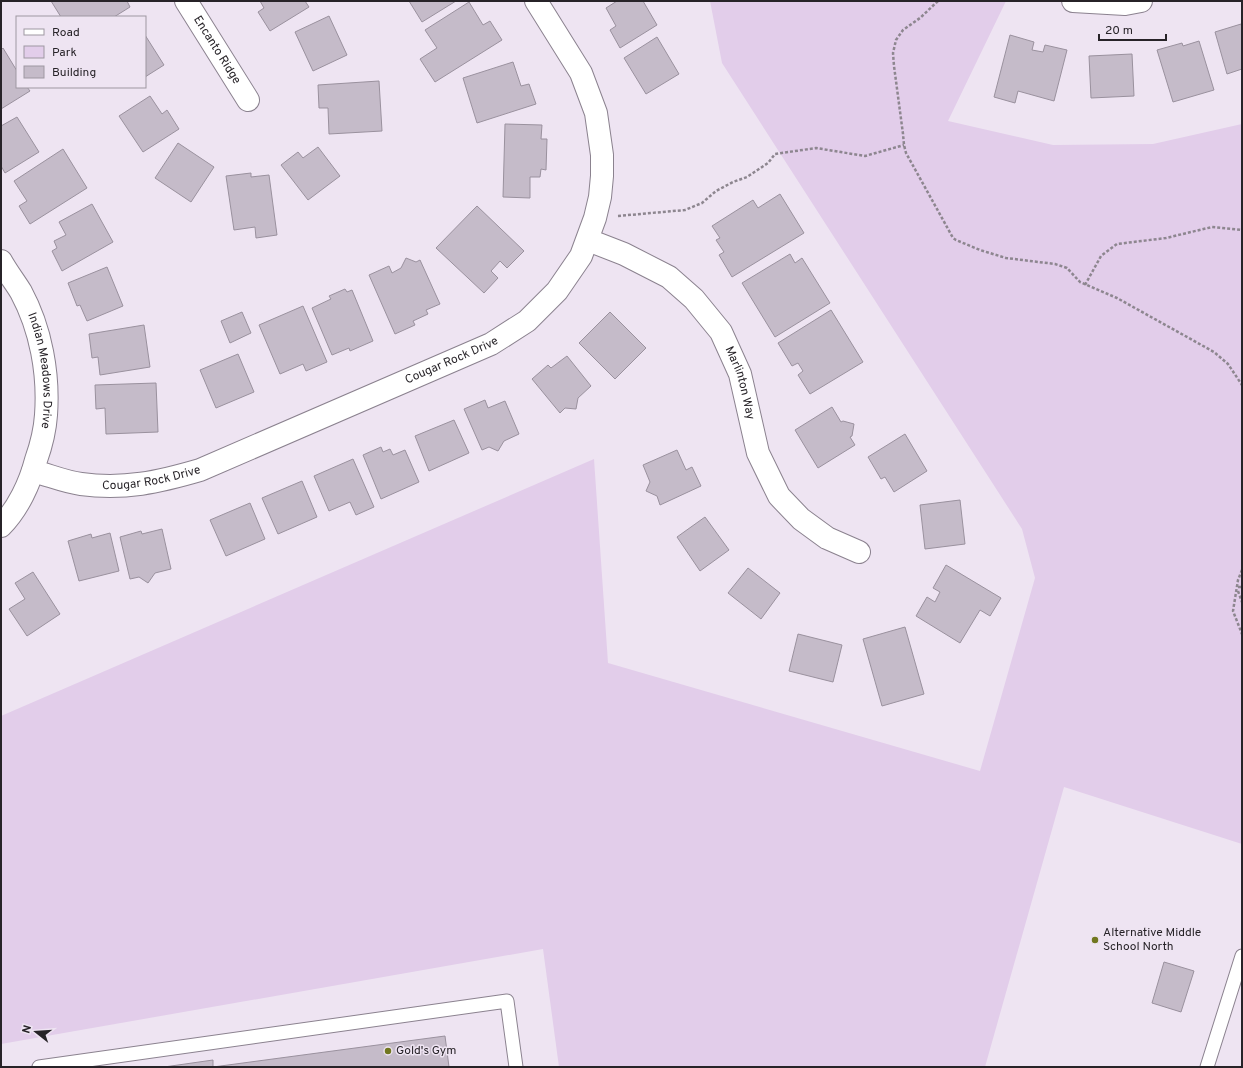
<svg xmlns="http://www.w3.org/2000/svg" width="1243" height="1068" font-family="Overpass,sans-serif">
  <rect width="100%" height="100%" fill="#eee4f2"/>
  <path fill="#e2cdea" d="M710,1H1006L948,121L1053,145L1153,144L1242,124V844L1064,787L985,1067H559L543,949L1,1044V716L594,459L608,663L980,771L1035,578L1022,529L722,63Z"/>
  <path fill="#c5bbc9" stroke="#9a919e" d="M51,1H127L130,7L114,17H61Z
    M260,1H305L309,7L270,31L258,12L264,8Z
    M409,1H456L422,22Z
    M617,1H643L657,25L620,48L610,30L616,26L606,8Z
    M469,2L483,25L490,21L502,40L435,82L420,59L437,48L425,30Z
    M329,16L347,55L313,71L295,32Z
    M1241,24L1242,28V69L1227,74L1215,32Z
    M145,35L164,65L145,77Z
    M1010,35L1034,42L1032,50L1043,52L1045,45L1067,50L1054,101L1018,91L1015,103L994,97Z
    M657,37L679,74L646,94L624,58Z
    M1199,41L1214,90L1173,102L1157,50L1182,43L1183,46Z
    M3,48L17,71V87H27L30,91L1,109V50Z
    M1132,54L1134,96L1091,98L1089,56Z
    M513,62L521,86L529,84L536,104L477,123L463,78Z
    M379,81L382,131L329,134L328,108H319L318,85Z
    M150,96L162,114L167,110L179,129L143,152L119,116Z
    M17,117L39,152L5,173L1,166V126Z
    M505,124L542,125L541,139H547L546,170L541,169L540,177H530V198L503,197Z
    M178,143L214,167L191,202L155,178Z
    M318,147L340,176L308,200L281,165L298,152L303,158Z
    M63,149L87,188L30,224L19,206L27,201L14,181Z
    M251,173V177L269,175L277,235L256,238L255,227L234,230L226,176Z
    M780,194L804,233L732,277L719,255L724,252L716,240L720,238L712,226L753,200L758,208Z
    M92,204L113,242L62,271L52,251L57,248L54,241L66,235L59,222Z
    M477,206L524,251L507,268L500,261L491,271L498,278L484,293L436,248Z
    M790,254L795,263L802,258L830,303L775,337L742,283Z
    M406,258L416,262L420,260L440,304L426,310L428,314L413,321L415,325L395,334L369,275L389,266L392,273L401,268Z
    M107,267L123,306L87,321L80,305L77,306L68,283Z
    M345,289L347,292L352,290L373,341L350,351L349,348L332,355L312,308L331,299L329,296Z
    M303,306L327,362L306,371L303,364L280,374L259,325Z
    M831,310L863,362L810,394L798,375L803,371L798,363L792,366L778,343Z
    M242,312L251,333L230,343L221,321Z
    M610,312L646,348L615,379L579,343Z
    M144,325L150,367L100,375L98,357L92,358L89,334Z
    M238,354L254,392L216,408L200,370Z
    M567,356L591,386L578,398L576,409L565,408L560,413L532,379L548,365L551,368Z
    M156,383L158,432L106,434L105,408L96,409L95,385Z
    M485,400L488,408L505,401L519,434L504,441L498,451L489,447L482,450L464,409Z
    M832,407L841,422L843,421L854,424L852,436L850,437L855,445L818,468L795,430Z
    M454,420L469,453L429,471L415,436Z
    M905,434L927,471L894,492L885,477L881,479L868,457Z
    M381,447L383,452L390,449L393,455L405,450L419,482L381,499L363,455Z
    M677,450L686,470L692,467L701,486L660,505L657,496L646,491L650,482L643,465Z
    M353,459L374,507L356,515L350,502L329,511L314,476Z
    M302,481L317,517L278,534L262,498Z
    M960,500L965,544L925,549L920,505Z
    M250,503L265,539L226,556L210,520Z
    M705,517L729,550L700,571L677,537Z
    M162,529L171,569L155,573L148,583L139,577L130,579L120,537L141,531L142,534Z
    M110,533L119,571L79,581L68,541L91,534L92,538Z
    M946,565L1001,598L990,616L980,610L960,643L916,616L927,597L935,602L940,592L933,588Z
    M748,568L780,593L761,619L728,593Z
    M33,572L60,614L27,636L9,609L25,599L15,583Z
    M905,627L924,694L882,706L863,639Z
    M798,634L842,645L833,682L789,671Z
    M1164,962L1194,971L1181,1012L1152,1003Z
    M445,1036L449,1067H213Z
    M213,1060V1067H164Z"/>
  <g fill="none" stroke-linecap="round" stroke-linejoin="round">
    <defs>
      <path id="lane" d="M39,1067L507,1001L516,1067
        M1207,1067L1242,956"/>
      <g id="street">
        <path id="s1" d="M186,1L248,100"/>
        <path d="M1073,1L1125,4L1141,1"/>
        <path id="s2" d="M588,240L624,254L669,277L694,299L721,332L740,374L758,453L779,496L801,519L827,538L859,552"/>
        <path id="s3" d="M1,261C7,272 15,282 21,292C41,329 49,374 46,415C45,430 41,446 36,460C30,483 18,509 1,526"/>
        <path id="s4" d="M33,471C49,475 65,482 81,484C124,490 159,482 200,470L491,344L527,321L557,291L581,256L595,218L600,197L602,176V155L596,113L581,73L536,1"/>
      </g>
    </defs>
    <use href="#lane" stroke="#8b828f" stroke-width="15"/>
    <use href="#street" stroke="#8b828f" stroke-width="24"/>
    <path stroke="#8d868f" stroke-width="2.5" stroke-dasharray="3 2" stroke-linecap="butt" d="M938,1L920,18L903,30L896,40L893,53L894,66L903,134L904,145L906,153L953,238L956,240L980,250L1006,258L1055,264L1067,268L1080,282L1117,298L1214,352L1228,364L1242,385
      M618,216L685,210L702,203L716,191L733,182L747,177L768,163L775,154L816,148L865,156L904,145
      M1085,285L1101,256L1117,244L1166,238L1212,227L1242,230
      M1242,570L1238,580L1233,611L1242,634
      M1238,587H1242
      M1238,591L1242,602"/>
    <use href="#lane" stroke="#fff" stroke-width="13"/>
    <use href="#street" stroke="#fff" stroke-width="22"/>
  </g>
  <g fill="#717720" stroke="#eee4f2" stroke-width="1.5">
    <circle cx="1095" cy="940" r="4"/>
    <circle cx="388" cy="1051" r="4"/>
  </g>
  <g text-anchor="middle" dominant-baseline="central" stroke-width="3" stroke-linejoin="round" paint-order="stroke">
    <g font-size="12" fill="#272328" stroke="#eee4f2">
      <text stroke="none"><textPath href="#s1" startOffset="58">Encanto Ridge</textPath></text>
      <text stroke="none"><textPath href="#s4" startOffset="445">Cougar Rock Drive</textPath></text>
      <text stroke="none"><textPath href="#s3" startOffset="119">Indian Meadows Drive</textPath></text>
      <text stroke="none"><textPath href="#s2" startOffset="220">Marlinton Way</textPath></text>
      <text stroke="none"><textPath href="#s4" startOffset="121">Cougar Rock Drive</textPath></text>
    </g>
    <g font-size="12" fill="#272328" stroke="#eee4f2" text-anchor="start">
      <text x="1103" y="933">Alternative Middle<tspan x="1103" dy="14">School North</tspan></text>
      <text x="396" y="1051">Gold's Gym</text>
    </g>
  </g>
  <rect width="1243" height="1068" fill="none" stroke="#272328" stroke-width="4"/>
  <rect x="16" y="16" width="130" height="72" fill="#eee4f2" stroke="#9e97a1"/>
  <rect x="24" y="29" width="20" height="6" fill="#ffffff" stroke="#9e97a1"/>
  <text x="52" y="36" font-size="12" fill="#272328">Road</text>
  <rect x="24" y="46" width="20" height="12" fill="#e2cdea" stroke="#9e97a1"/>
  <text x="52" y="56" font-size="12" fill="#272328">Park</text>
  <rect x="24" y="66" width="20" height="12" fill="#c5bbc9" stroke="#9e97a1"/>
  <text x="52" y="76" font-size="12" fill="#272328">Building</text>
  <g transform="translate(36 1032) rotate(287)" stroke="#eee4f2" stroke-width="3" paint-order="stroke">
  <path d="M0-3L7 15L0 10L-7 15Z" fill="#272328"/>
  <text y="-6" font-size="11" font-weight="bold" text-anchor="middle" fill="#272328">N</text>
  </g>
  <path d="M1099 34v6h67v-6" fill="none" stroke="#272328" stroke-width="2"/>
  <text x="1105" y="34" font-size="12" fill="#272328" stroke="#eee4f2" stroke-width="3" paint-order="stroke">20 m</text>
</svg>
